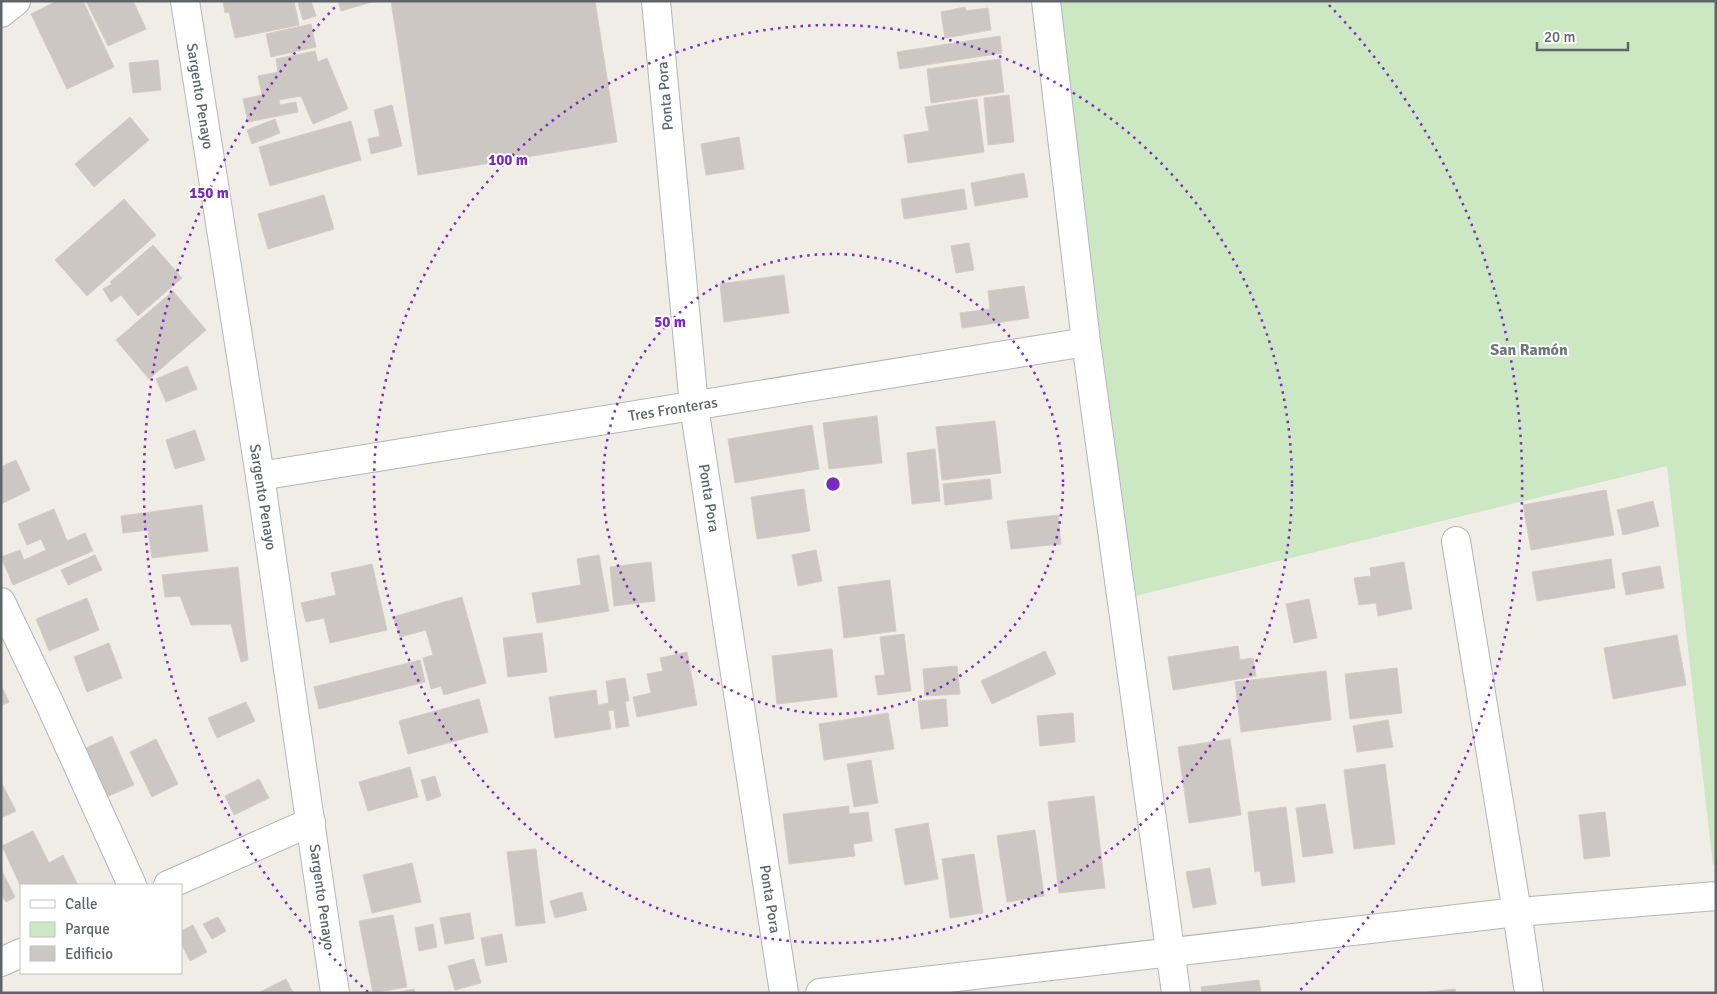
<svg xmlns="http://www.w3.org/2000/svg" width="1717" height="994" font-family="Signika,sans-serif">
  <rect width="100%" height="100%" fill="#f0ece6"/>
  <path fill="#cbe8c3" d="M1057,1H1716V865H1713L1667,466L1127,598Z"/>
  <path fill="#ccc7c3" stroke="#d5ccc4" d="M57,1H83L114,67L67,89L31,14Z
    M86,1H133L146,29L108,46Z
    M223,1H294L299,25L235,38L229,12L225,13Z
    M304,1H311L316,16L303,20L298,3Z
    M338,1H375L341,11Z
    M391,1H595L617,142L418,175Z
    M965,7L966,11L988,8L991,30L945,38L941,12Z
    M311,24L316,47L271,57L266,34Z
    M1000,36L1002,53L900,69L897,52Z
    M315,51L318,62L327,58L348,109L313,124L301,96L279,100L280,105L296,102L298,112L248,122L243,99L262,95L258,76L278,72L276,59Z
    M1000,59L1004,92L931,103L927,69Z
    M158,60L161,90L133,93L129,63Z
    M1009,95L1014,142L988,145L984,98Z
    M977,99L984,152L908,163L904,135L929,131L925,107Z
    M392,105L402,146L371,154L368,139L380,136L374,110Z
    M130,117L149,140L94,187L75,164Z
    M275,119L280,133L252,144L247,130Z
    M351,121L361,160L270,186L259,147Z
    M739,137L744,169L706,175L701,144Z
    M1024,173L1028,197L975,206L971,183Z
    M964,189L967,209L904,219L901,199Z
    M324,195L334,229L268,249L258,214Z
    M124,199L156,235L87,296L55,260Z
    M969,243L974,270L956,273L951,246Z
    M153,245L182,278L138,316L121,295L111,302L103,289L112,284L110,282Z
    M784,275L789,313L724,322L720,284Z
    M1024,286L1029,318L962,328L960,313L990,309L988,291Z
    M173,291L206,330L149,379L116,340Z
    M187,366L197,389L166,402L156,379Z
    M877,416L882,463L829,469L823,423Z
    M995,421L1001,473L942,480L936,427Z
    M812,425L819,469L735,483L728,439Z
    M195,430L205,460L175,469L166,440Z
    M935,449L940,501L912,504L907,453Z
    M16,460L30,490L1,504V467Z
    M990,479L992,499L945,505L943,484Z
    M804,489L810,531L757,539L751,497Z
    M1606,490L1614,535L1531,550L1523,505Z
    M1653,501L1659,526L1623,535L1617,510Z
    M202,505L208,551L152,558L148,530L123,533L121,516Z
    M54,509L67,541L85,533L93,551L13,585L1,557L20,550L24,560L46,550L41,539L27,545L18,524Z
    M1058,515L1061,544L1011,549L1007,521Z
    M816,550L822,581L798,586L792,555Z
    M95,555L102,570L68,585L61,570Z
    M599,555L609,611L537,623L532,593L581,585L577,559Z
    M1611,559L1615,588L1537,601L1532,572Z
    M651,562L655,601L614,606L610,567Z
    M1404,562L1412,609L1378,616L1376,603L1359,605L1354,578L1371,576L1370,568Z
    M372,564L387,630L330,643L324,618L306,622L301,603L336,595L331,573Z
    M1660,566L1664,588L1626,595L1622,573Z
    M238,567L248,660L241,662L231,624L191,625L180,596L165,597L162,575Z
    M890,580L896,631L844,638L838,587Z
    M462,597L486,683L444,695L441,686L431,689L423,658L433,655L426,630L400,637L393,617Z
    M87,598L99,630L49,651L36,619Z
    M1309,599L1317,638L1294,643L1286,604Z
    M542,633L547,672L508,677L503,638Z
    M904,634L911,691L878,695L875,676L885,675L880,637Z
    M1677,635L1686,685L1613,699L1604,648Z
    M109,643L122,678L87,692L74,657Z
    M1238,646L1240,660L1253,658L1256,676L1173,690L1168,657Z
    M832,649L837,697L777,704L772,656Z
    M1045,651L1056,674L992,704L981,681Z
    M687,652L697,705L637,717L633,697L651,693L647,674L663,671L660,658Z
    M420,660L425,682L319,709L314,687Z
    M957,666L960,694L925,696L923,669Z
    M1397,668L1402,713L1350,719L1345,674Z
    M1326,671L1331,720L1241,732L1235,682Z
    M625,678L629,701H625L629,726L616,728L614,710L608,711L611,729L555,738L549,697L596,690L598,705L609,703L606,681Z
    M2,687L9,702L1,706V688Z
    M479,699L488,732L408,754L399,721Z
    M946,699L948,726L921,729L918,701Z
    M246,702L255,721L217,738L208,718Z
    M888,713L894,749L824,760L819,724Z
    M1073,713L1075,742L1040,746L1037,716Z
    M1388,720L1393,747L1357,752L1353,726Z
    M112,736L134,785L104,798L82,750Z
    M156,739L178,784L152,797L130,752Z
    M1230,739L1241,815L1189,823L1178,747Z
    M871,760L878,803L854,807L847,764Z
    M1385,764L1395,844L1354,849L1344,770Z
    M410,767L418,797L368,811L359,782Z
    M435,776L441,796L427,801L421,780Z
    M259,779L269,798L234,815L225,796Z
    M1,782L16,811L1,818Z
    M1094,796L1105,888L1059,893L1048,802Z
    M1325,804L1333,853L1303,857L1296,808Z
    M849,806V814L868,812L872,841L853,844L855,856L789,864L783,814Z
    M1286,807L1295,882L1262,886L1260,871L1255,872L1248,812Z
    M1605,812L1610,856L1584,859L1579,815Z
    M928,823L938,879L905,885L895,829Z
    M1035,830L1044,896L1007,902L997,836Z
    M33,831L49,863L63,855L78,885L42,884L21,885V887L2,846Z
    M536,849L545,923L516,926L507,852Z
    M974,854L983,913L950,918L942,859Z
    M412,863L421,902L372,913L363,875Z
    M1210,868L1216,904L1193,908L1186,872Z
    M1,869L15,897L6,902L1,894Z
    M582,892L587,910L555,918L550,901Z
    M470,913L474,939L445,944L440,918Z
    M393,915L407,987L373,993L359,921Z
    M218,917L226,931L212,939L203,924Z
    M433,924L437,947L419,951L415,928Z
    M193,925L207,952L190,961L181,943V931Z
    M502,934L507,962L486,966L481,938Z
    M474,959L481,983L455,990L448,966Z
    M286,979L293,993H258Z
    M1259,980L1261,993H1202L1201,987Z
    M414,989L415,993H395Z
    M1455,989L1456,993H1418Z"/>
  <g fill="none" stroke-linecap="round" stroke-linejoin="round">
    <defs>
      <path id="street" d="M656,1L694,406L784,993
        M1046,1L1086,342L1176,993
        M260,476L1086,342
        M1456,541L1517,912L1529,993
        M1,602L49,702L132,885
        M168,885L311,822
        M1,962L21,953
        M820,993L1517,912L1716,896"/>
      <path id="secondary" d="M185,1L260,476L335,993
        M1,13L16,1"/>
    </defs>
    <use href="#street" stroke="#b1b6b9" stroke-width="30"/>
    <use href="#secondary" stroke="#b2b8bb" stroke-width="30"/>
    <use href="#street" stroke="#fff" stroke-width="28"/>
    <use href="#secondary" stroke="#fff" stroke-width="28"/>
  </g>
  <g fill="none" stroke="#7b2cbf" stroke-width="2.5" stroke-dasharray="2.5 5">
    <circle cx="833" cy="484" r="230"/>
    <circle cx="833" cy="484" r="459"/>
    <path d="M368 992A689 689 0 0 1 337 5M1329 5A689 689 0 0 1 1298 992"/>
  </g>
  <g text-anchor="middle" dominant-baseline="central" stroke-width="4" stroke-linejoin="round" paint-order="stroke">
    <g font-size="15" fill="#5e6467" stroke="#fff">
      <text transform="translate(200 96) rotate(81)">Sargento Penayo</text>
      <text transform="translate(665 96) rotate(-95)">Ponta Pora</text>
      <text transform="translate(673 409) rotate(-9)">Tres Fronteras</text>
      <text transform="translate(263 497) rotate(81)">Sargento Penayo</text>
      <text transform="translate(709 498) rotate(81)">Ponta Pora</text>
      <text transform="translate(322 897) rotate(82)">Sargento Penayo</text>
      <text transform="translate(770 899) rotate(81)">Ponta Pora</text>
    </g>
    <g font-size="16" font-weight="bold" fill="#6f7679" stroke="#fff">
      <text x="1529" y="350">San Ramón</text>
    </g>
  </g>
  <circle cx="833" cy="484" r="8" fill="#7b2cbf" stroke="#fff" stroke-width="2.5"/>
  <g font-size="15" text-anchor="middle" font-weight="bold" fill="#7b2cbf" stroke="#fff" stroke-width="4" stroke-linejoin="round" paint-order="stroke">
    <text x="508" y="165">100 m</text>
    <text x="209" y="198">150 m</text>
    <text x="670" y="327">50 m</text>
  </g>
  <rect width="1717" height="994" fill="none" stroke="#5e6467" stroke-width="5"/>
  <rect x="20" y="884" width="162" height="90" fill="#ffffff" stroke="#bfc1c2"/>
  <rect x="30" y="900" width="25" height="8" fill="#ffffff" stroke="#bfc1c2"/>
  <text x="65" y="909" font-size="15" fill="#5e6467">Calle</text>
  <rect x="30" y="922" width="25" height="15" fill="#cbe8c3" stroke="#bfc1c2"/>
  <text x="65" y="934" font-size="15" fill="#5e6467">Parque</text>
  <rect x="30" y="946" width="25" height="15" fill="#ccc7c3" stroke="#bfc1c2"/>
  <text x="65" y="959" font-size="15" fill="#5e6467">Edificio</text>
  <path d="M1537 42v8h91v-8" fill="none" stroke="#5e6467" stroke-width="2.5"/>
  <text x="1544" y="42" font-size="15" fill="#5e6467" stroke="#ffffff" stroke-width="4" paint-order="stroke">20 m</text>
</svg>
